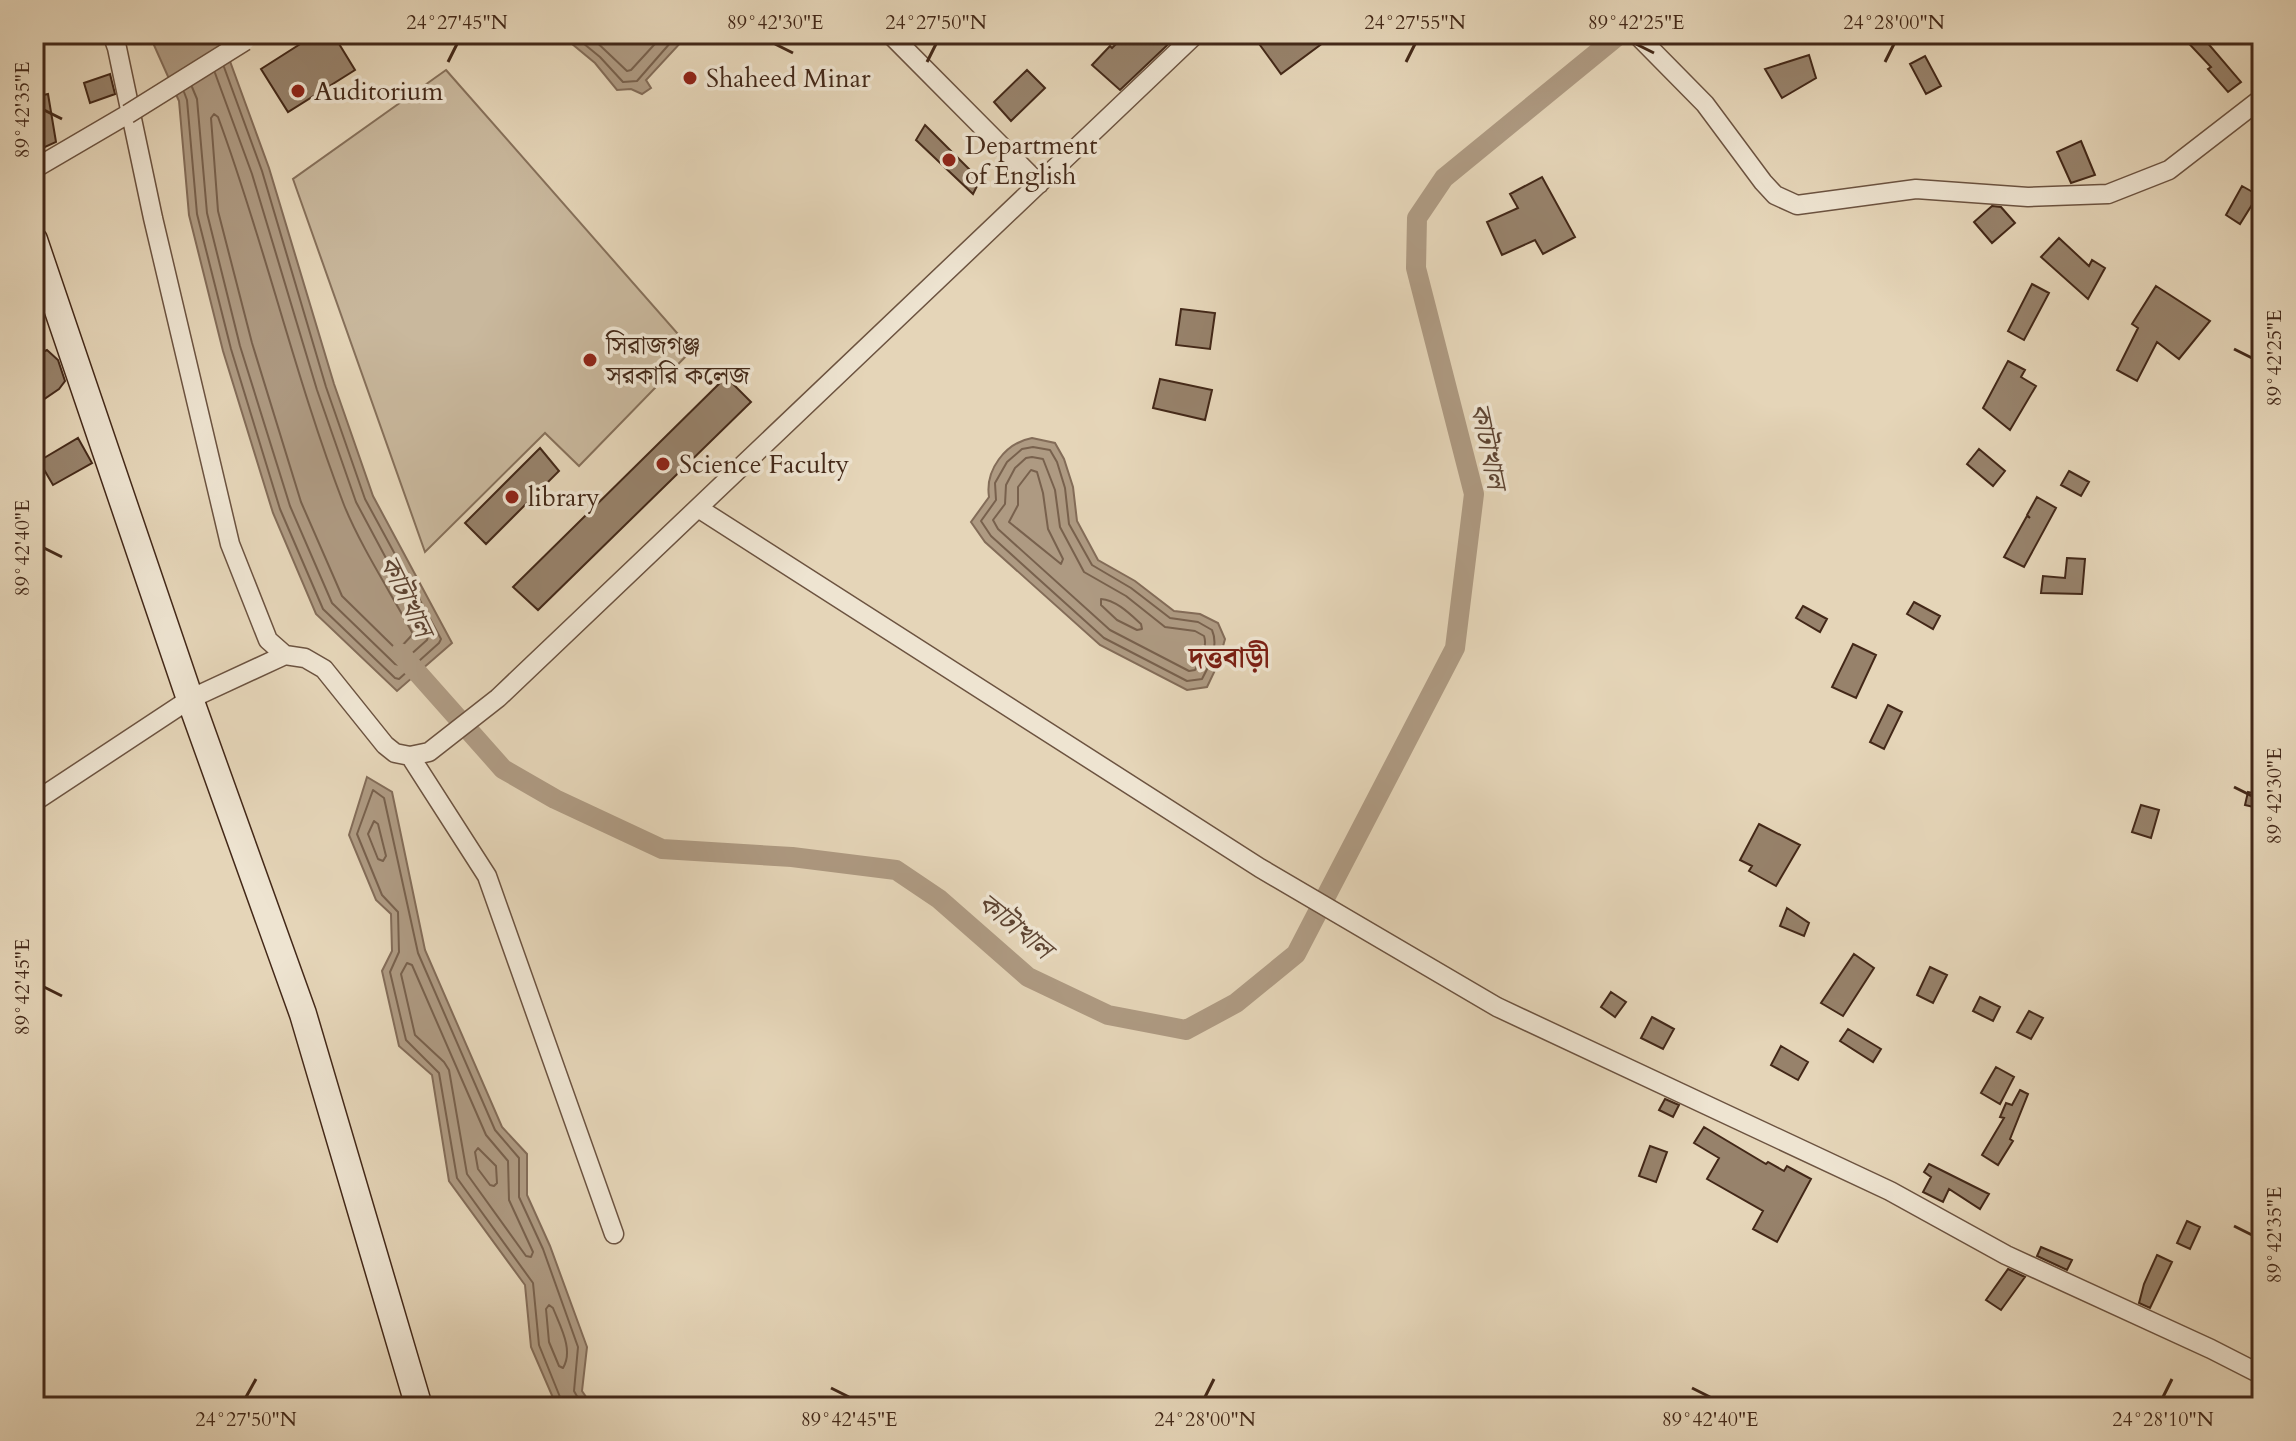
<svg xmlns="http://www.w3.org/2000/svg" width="2296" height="1441" font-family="Cardo,'Noto Serif Bengali',serif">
  <rect width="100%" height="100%" fill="#e5d5b8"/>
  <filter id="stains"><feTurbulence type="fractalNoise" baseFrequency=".0025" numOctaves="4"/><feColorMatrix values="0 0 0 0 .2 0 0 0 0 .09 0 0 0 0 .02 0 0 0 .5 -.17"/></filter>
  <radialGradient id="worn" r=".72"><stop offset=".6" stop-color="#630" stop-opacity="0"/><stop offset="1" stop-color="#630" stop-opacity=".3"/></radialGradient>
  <path fill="#c9b89d" stroke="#86705a" stroke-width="2" d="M446,70L692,350L579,466L545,433L425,552L293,179Z"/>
  <path fill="#ae9a82" stroke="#836c58" stroke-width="2" d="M149,34H220L269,168L334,384L373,496L452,643L397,691L316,614L273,513L223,351L189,215L179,101Z
    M560,34H709L692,41L683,40L646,80L651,88L642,94L631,89L617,90L595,63Z
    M1032,438L1055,443L1064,459L1073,487L1077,521L1098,560L1135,581L1174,611L1200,614L1218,623L1225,639L1218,664L1207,687L1187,690L1100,645L985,542L971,522L989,497C985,470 1005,443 1032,438Z
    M367,777L392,792L425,950L502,1127L527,1154V1195L550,1246L587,1347L582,1391L593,1407H557L531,1347L525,1285L449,1181L432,1075L399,1046L382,971L392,951L391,914L376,900L349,835Z"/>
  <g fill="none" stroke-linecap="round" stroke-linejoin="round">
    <path stroke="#78614d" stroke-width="2" d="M572,34L600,57L623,82L637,81L678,34
      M588,34L627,71L631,70L664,34
      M192,87L197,99L207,213L240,346L290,506L332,603L395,664L399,665L427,640L428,637L356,502L317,390L252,174L215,73
      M184,92L187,100L197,214L231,349L280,509L323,609L395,678L399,679L439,643L441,639L365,499L326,387L262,171L224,67
      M214,114L218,117C265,244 295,378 344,505C361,547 391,593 413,634L399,649L395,648L342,596L301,502L252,343L218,211L211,118Z
      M1033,447L1050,450L1057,462L1065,488L1069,524L1092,565L1131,588L1170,618L1198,622L1212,630C1219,646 1210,664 1202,679L1187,681L1104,638L991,536L981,521L996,500L995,483L1007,462L1022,449Z
      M1032,457L1043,459L1055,490L1060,527L1084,572L1126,596L1165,627L1195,631L1204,636C1208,647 1200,661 1195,670L1189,671L1110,630L998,529L993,520L1005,504L1006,485L1015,468L1026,458Z
      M1031,470L1037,472L1043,493L1048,529L1063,559L1061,564L1009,522L1018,505V487Z
      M1101,599C1116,600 1130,614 1141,624L1142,629L1137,630L1117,620L1101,605Z
      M374,821L378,824L386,856L383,861L378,859L368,834Z
      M407,963L412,965L486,1135L508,1161L509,1200L533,1252L531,1257L526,1256L467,1174L449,1070L444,1062L415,1035L401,974Z
      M478,1148L496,1166L497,1183L494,1186L490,1185L478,1169L475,1152Z
      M549,1305L553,1308C560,1326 574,1350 563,1368L559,1366L549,1342L546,1309Z
      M564,1407L539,1345L533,1283L457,1178L439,1073L406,1040L390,972L399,952L398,912L382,895L357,834L373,790L384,798L418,953L495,1130L519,1158V1197L543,1249L578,1347L574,1391L583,1407"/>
    <path stroke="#ae9a82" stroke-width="20" d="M400,653L503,769L555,799L662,849L792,857L896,870L939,899L1028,977L1108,1015L1186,1030L1236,1003L1296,954L1455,648L1474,494L1416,268L1417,218L1444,178L1620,34"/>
  </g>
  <path fill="#97826b" stroke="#432818" stroke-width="2" d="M316,34H333L355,70L288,112L261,69Z
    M1126,34H1179L1120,90L1092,65L1110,46L1112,48Z
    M1252,34H1335L1281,74Z
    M2180,34H2200L2241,82L2228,92L2208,69L2211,67Z
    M1809,55L1816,78L1782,98L1765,69Z
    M1925,56L1941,86L1926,94L1910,64Z
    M1027,70L1045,88L1011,121L994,102Z
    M110,74L115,94L90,103L84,83Z
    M48,94L56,142L34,152V97Z
    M925,125L980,180L973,194L916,140Z
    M2081,141L2095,175L2071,183L2057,152Z
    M1542,177L1575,237L1543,254L1535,240L1502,255L1487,222L1518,208L1510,194Z
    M2242,186L2258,195L2240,224L2226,215Z
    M1992,206L2001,207L2015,223L1992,243L1974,222Z
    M2059,238L2089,266L2092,260L2105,268L2088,299L2041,257Z
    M2032,284L2049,293L2024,340L2008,331Z
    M2156,286L2210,321L2179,359L2157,342L2137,381L2117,370L2138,328L2132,324Z
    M1181,309L1215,313L1210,349L1176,345Z
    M47,350L58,360L65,381L59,389L34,406V356Z
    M2008,361L2025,370L2021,377L2036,386L2010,430L1983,408Z
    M726,377L751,402L538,610L513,587Z
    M1160,379L1212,390L1205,420L1153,408Z
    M78,438L92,463L53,485L39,461Z
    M540,448L559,471L486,544L465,523Z
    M1979,449L2005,471L1993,486L1967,464Z
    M2069,471L2089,482L2081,496L2061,485Z
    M2037,497L2056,508L2024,567L2004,557L2027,516L2030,518L2027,515Z
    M2067,558L2085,559L2082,594L2041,593L2043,576L2065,578Z
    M1914,602L1940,616L1933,629L1907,614Z
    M1803,606L1827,619L1820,632L1796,618Z
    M1853,644L1876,655L1856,698L1832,687Z
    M1888,705L1902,712L1884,749L1870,742Z
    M2248,792L2262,795V809L2245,805Z
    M2141,805L2159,810L2151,838L2132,832Z
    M1759,824L1800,845L1776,886L1749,871L1752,866L1740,860Z
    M1787,908L1809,923L1804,936L1780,926Z
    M1854,954L1874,968L1843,1016L1821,1003Z
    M1930,967L1947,975L1933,1003L1917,995Z
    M1611,992L1626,1002L1615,1017L1601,1007Z
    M1980,997L2000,1007L1993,1021L1973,1011Z
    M2029,1011L2043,1018L2031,1039L2017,1032Z
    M1652,1017L1674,1029L1663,1049L1641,1038Z
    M1848,1029L1881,1049L1873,1062L1840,1041Z
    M1781,1046L1808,1062L1798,1080L1771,1065Z
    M1996,1067L2014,1077L2000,1104L1981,1093Z
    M2020,1090L2028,1094L2010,1139L2013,1141L1998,1165L1982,1155L2004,1118L2000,1117L2006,1103L2012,1105Z
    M1665,1099L1679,1105L1673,1117L1659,1110Z
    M1704,1127L1766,1164L1768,1162L1784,1171L1787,1166L1811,1179L1777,1242L1753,1229L1763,1211L1707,1179L1719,1158L1694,1143Z
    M1650,1146L1667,1152L1656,1182L1639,1176Z
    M1929,1164L1989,1194L1980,1209L1949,1189L1943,1202L1923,1192L1931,1177L1924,1172Z
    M2187,1221L2200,1227L2190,1249L2177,1243Z
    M2041,1247L2072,1260L2067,1270L2037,1256Z
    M2157,1255L2172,1262L2150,1308L2139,1303L2144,1284Z
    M2008,1269L2025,1277L2001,1310L1986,1300Z"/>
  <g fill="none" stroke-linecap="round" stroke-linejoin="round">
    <defs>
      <path id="street" d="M112,34L117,48L153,218L230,544L268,640L285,655
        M890,34L1039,184
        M1636,34L1705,104L1763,182L1775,195L1797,205L1916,189L2028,197L2108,194L2169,170L2262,98
        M34,169L128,114
        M698,508L1260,868L1497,1007L1890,1191L2006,1255L2211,1349L2262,1375
        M410,756L487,876L614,1234
        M34,802L190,699L285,655L305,658L324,669L385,745L395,753L410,756L429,752L498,698L1196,34"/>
      <path id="secondary" d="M34,240L190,699L303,1014L419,1407"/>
    </defs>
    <use href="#street" stroke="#6c5340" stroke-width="21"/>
    <use href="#secondary" stroke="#432818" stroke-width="29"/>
    <use href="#street" stroke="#eee4d1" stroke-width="18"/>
    <use href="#secondary" stroke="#eee4d1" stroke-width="26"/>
    <defs>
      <path id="street-bridge" d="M128,114L245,41"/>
    </defs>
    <use href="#street-bridge" stroke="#6c5340" stroke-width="21" stroke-linecap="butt"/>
    <use href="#street-bridge" stroke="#eee4d1" stroke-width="18"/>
  </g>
  <path fill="none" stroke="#432818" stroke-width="3" d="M775,44L793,53M1636,44L1654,53M448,62L457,44M927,62L936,44M1406,62L1415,44M1885,62L1894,44M44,110L62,119M2234,349L2252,358M44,548L62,557M2234,787L2252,796M44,987L62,996M2234,1226L2252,1235M831,1388L849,1397M1692,1388L1710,1397M246,1397L256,1379M1205,1397L1214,1379M2163,1397L2172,1379"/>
  <g fill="#8f2418" stroke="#eee4d1" stroke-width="3">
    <circle cx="690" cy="78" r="8"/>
    <circle cx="298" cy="91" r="8"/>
    <circle cx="949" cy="160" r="8"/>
    <circle cx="590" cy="360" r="8"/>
    <circle cx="663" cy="464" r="8"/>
    <circle cx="512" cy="497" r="8"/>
  </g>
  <g text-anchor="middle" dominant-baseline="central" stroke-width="7" stroke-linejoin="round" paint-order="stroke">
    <g font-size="26" fill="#432818" stroke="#eee4d1" text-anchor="start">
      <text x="706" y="78">Shaheed Minar</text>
      <text x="314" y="91">Auditorium</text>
      <text x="965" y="145">Department<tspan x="965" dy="30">of English</tspan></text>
      <text x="606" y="345">সিরাজগঞ্জ<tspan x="606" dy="30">সরকারি কলেজ</tspan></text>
      <text x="679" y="464">Science Faculty</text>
      <text x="528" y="497">library</text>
    </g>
    <g font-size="28" font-style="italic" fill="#5e4432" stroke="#eee4d1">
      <text transform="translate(1488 446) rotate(78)">কাটাখাল</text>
      <text transform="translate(406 596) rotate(64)">কাটাখাল</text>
      <text transform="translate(1015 926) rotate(39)">কাটাখাল</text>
    </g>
    <g font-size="28" font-weight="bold" fill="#7a1f14" stroke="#eee4d1">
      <text x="1229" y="658">দত্তবাড়ী</text>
    </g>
  </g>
  <rect width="2296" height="1441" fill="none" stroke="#e5d5b8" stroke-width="88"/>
  <rect x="44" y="44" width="2208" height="1353" fill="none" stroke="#432818" stroke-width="3"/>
  <g font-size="20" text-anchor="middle" fill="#432818">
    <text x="457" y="29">24°27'45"N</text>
    <text x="775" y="29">89°42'30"E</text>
    <text x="936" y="29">24°27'50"N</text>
    <text x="1415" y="29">24°27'55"N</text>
    <text x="1636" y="29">89°42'25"E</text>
    <text x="1894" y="29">24°28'00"N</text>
    <text transform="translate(22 110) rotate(-90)" y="7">89°42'35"E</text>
    <text transform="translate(2274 358) rotate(-90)" y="7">89°42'25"E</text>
    <text transform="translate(22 548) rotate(-90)" y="7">89°42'40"E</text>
    <text transform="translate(2274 796) rotate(-90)" y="7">89°42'30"E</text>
    <text transform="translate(22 987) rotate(-90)" y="7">89°42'45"E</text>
    <text transform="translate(2274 1235) rotate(-90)" y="7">89°42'35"E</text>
    <text x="246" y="1426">24°27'50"N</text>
    <text x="849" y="1426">89°42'45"E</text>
    <text x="1205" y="1426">24°28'00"N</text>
    <text x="1710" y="1426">89°42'40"E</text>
    <text x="2163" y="1426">24°28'10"N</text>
  </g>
  <rect width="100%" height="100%" filter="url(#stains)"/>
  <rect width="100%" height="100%" fill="url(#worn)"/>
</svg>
